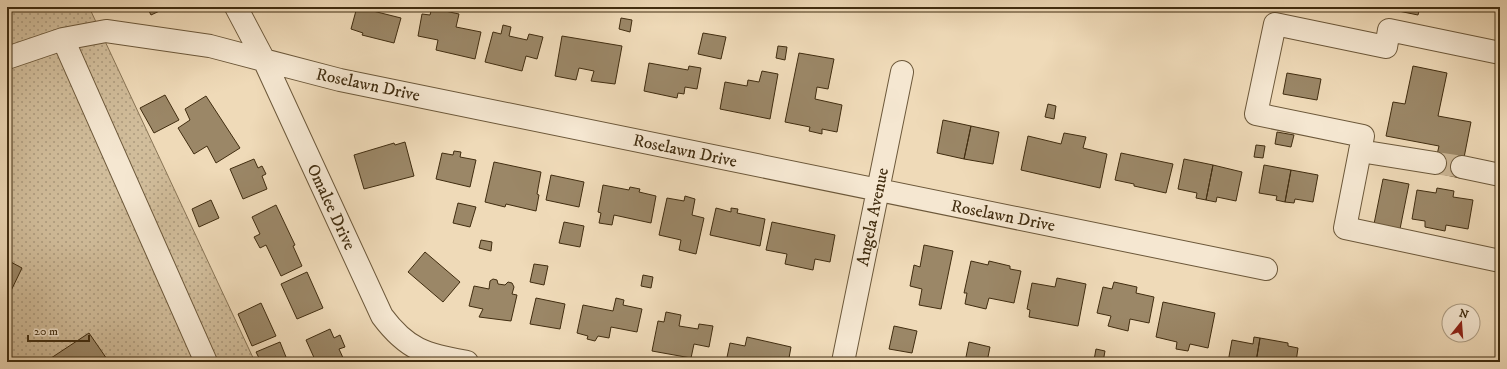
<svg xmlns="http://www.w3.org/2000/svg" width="1507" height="369" font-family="'IM FELL DW Pica',serif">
  <defs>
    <pattern id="park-dots" width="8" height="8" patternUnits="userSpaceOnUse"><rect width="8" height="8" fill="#d1bd9b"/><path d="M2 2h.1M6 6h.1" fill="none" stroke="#ab9a7d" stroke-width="1.8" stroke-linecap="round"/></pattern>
  </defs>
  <rect width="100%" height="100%" fill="#efdab8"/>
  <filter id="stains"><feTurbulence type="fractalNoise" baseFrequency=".005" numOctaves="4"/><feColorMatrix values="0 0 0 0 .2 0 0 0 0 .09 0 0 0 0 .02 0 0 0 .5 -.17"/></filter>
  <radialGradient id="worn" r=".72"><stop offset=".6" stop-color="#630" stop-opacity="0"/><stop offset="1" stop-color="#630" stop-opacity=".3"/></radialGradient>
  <path fill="url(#park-dots)" stroke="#897556" d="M7,7H89L255,362H7Z"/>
  <path fill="#9b8767" stroke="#412d10" d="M147,7H168L151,15Z
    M357,7L401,18L394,43L362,35L363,33L351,29Z
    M432,7L445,8V11L459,14L456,27L481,32L475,59L436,50L438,40L418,36L422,14L430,15Z
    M1379,7H1420L1418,15Z
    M621,18L632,20L630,32L619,29Z
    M503,25L511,27L509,36L527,40L529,34L543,37L537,59L526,56L522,71L485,62L493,32L501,34Z
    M703,33L726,37L721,59L698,54Z
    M562,36L622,46L615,84L591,81L594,71L579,68L576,80L555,76Z
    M778,46L787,47L785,60L776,58Z
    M799,53L834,59L828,89L817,87L815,99L842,105L837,132L822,129V134L809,131L810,127L785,122Z
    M649,63L688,70L689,66L701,68L697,89L685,87L684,94L678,93L677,98L644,91Z
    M1413,66L1447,73L1438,116L1471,122L1460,178L1433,172L1439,146L1386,136L1393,102L1405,104Z
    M762,71L778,74L770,119L720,109L725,82L747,86L748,80L759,82Z
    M1287,73L1321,79L1317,100L1283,94Z
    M165,95L179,120L154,133L140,108Z
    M206,96L240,148L216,163L207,146L194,154L178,128L190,120L185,109Z
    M1048,104L1056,106L1054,119L1045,117Z
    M943,120L971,126L964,159L937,153Z
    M971,126L999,132L993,164L964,159Z
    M1277,132L1294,135L1291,147L1275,144Z
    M1064,133L1086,137L1083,148L1107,154L1100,188L1021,170L1028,136L1061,144Z
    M405,142L414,176L364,189L354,155L394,143L395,145Z
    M1256,145L1265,146L1263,158L1254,157Z
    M454,151L461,152L460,157L476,160L470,187L436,179L442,153L453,155Z
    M1121,153L1173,164L1166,193L1134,186V184L1115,180Z
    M254,159L258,168L262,166L266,174L262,176L267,189L243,199L230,169Z
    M1184,159L1213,165L1206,200L1196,198L1197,193L1178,189Z
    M494,162L541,172L537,194L539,195L536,211L506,204L505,207L485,202Z
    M1213,165L1242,172L1236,201L1217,197L1216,202L1206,200Z
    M1264,165L1291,170L1285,202L1276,200L1277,196L1259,193Z
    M1291,170L1318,175L1313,202L1295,199L1294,203L1285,202Z
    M551,175L584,182L579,207L546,200Z
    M1383,179L1409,184L1400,229L1374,224Z
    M603,185L629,190L630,187L640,189L639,192L656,196L651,223L614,215L612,225L599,223L601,213L598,212Z
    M1437,188L1454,191L1453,197L1473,200L1468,229L1446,225L1445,231L1425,227V221L1412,219L1417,190L1436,193Z
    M685,196L695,199L692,215L704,218L696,254L679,250L681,240L659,235L667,198L684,201Z
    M211,200L219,218L199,227L192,209Z
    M458,203L476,207L470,227L453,223Z
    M276,205L295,245L293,246L302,266L281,276L266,245L260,248L254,237L260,234L252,217Z
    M716,208L731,212V208L738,209L737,213L765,219L760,246L710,235Z
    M564,222L584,226L580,247L559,243Z
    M772,222L835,235L830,262L815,259L813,270L785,264L787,254L766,250Z
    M481,240L492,242L491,251L479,248Z
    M924,245L953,251L941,309L919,305L922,289L910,286L914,265L920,267Z
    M425,252L460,282L443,302L408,272Z
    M7,260L22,268L7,299Z
    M971,261L988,265L989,261L1010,266V269L1021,271L1014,303L989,298L986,309L965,304L967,293H964Z
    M534,264L548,266L544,285L530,282Z
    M307,272L323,308L297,319L281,284Z
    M643,275L653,277L651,288L641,286Z
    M1057,278L1086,284L1078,326L1029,317L1030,310L1027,309L1032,283L1055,287Z
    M493,279L497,280L498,284L505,285L508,282L512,283L514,287L512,294L517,295L511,321L479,317L483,309L469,306L474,286L489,289L490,281Z
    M1114,282L1137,287L1136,293L1154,297L1149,323L1130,319L1128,331L1108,326L1111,316L1097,313L1103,287L1112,289Z
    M536,298L565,304L560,329L530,324Z
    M616,298L624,300L623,305L642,309L637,332L611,327L609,338L598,336L595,341L587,339L588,336L577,333L583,305L613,311Z
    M1163,302L1215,313L1208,348L1190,344L1188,351L1176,349L1177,342L1156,337Z
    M261,303L276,336L252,346L238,314Z
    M666,312L681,315L679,326L698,329L699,324L713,326L709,347L694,344L691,358L652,351L658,321L664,322Z
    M894,326L917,331L912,353L889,349Z
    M330,329L334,338L340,335L345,347L339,349L344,360L340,362H316L306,340Z
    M89,333L109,362H45Z
    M747,337L791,347L789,358L798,360L797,362H726L730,343L745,346Z
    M1254,337L1260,338L1256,362H1228L1232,340L1253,344Z
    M1260,338L1288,343V346L1298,348L1296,362H1256Z
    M280,342L288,362H261L256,352Z
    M969,342L990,347L987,362H965Z
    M1096,349L1105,351L1103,362L1094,360Z"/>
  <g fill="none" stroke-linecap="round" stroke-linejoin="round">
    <path stroke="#ccb796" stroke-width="22" stroke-dasharray="22 11" stroke-linecap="butt" d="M1435,163L1462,167"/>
    <defs>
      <path id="minor" d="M236,7L264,60L382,316C408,351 426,354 467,362
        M63,39L206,362
        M1500,53L1389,30L1386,47L1275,24L1256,114L1363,136L1345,228L1500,261
        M7,58L63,39L106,31L210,46L340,80L1266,269
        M1360,151L1435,163
        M1462,167L1500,175
        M843,362L902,72"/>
    </defs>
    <use href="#minor" stroke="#6c583a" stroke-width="24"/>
    <use href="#minor" stroke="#f5e7d1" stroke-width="22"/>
  </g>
  <g text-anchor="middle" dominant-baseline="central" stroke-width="4" stroke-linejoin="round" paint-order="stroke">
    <g font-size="17" fill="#412d10" stroke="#f5e7d1">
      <text transform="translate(368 85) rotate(12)">Roselawn Drive</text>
      <text transform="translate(685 151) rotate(12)">Roselawn Drive</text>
      <text transform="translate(331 207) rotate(65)">Omalee Drive</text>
      <text transform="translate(1003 216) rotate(11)">Roselawn Drive</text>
      <text transform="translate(873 217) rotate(-78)">Angela Avenue</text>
    </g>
  </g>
  <rect width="1507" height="369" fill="none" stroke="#efdab8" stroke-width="24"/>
  <rect x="8" y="8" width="1491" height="353" fill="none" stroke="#412d10" stroke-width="2"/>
  <rect x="12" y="12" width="1483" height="345" fill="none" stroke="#412d10"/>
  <g transform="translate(1461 323) rotate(17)"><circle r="19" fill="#f5e7d1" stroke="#ad9d84"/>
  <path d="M0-3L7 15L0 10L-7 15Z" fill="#8f2418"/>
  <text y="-6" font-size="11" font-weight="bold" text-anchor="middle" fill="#412d10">N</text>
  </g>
  <path d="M28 335v6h61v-6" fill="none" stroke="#412d10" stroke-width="2"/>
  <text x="34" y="335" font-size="12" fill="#412d10" stroke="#f5e7d1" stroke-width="3" paint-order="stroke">20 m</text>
  <rect width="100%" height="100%" filter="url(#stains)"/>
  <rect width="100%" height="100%" fill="url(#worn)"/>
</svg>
